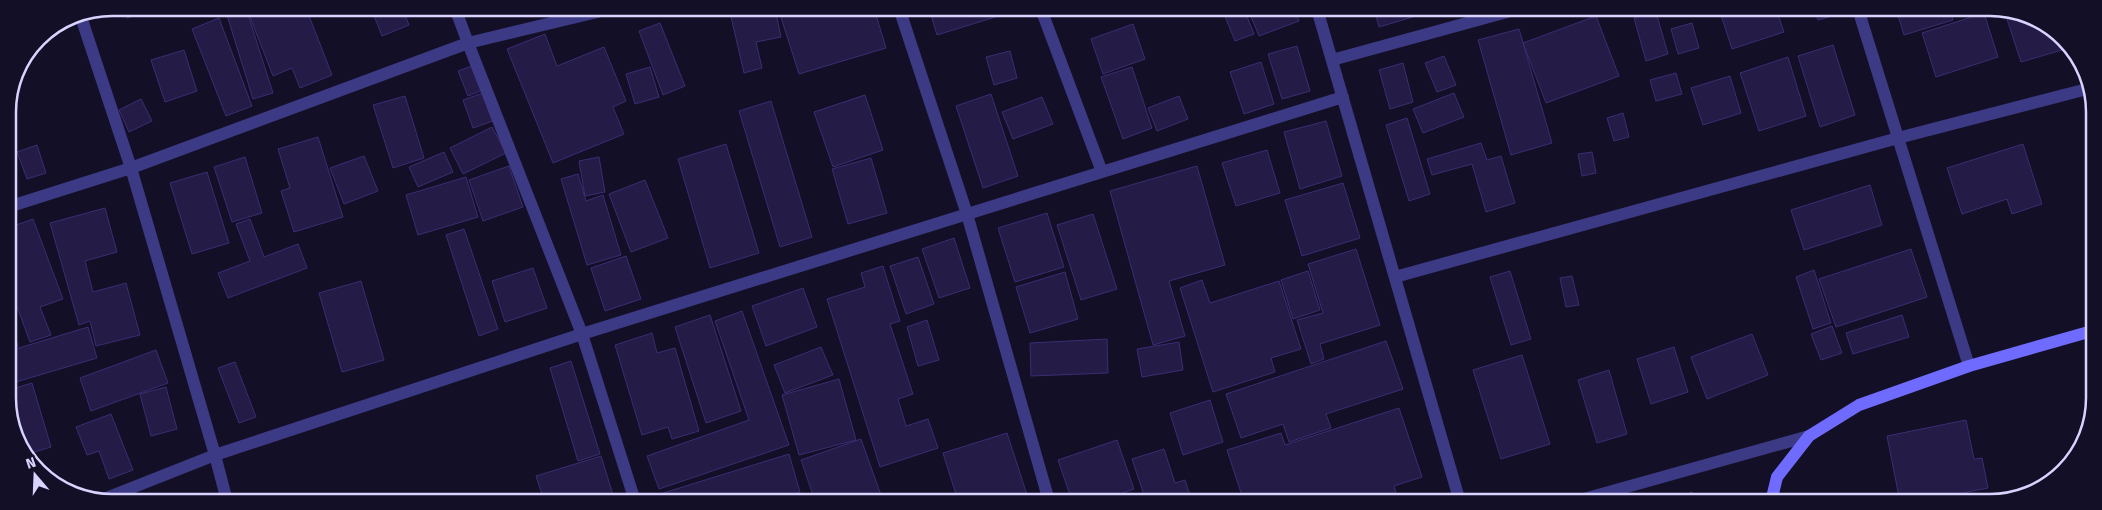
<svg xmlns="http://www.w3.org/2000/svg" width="2102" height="510" font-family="'Fira Sans',sans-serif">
  <rect width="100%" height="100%" fill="#130f26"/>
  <path fill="#241b47" stroke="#3b2d73" d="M123,8H161L127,18Z
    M239,8H246L273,93L253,99L226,12Z
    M274,8H306L332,75L300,88L292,68L273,76L250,17Z
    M334,8H358L359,12L336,17Z
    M371,8H402L409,25L382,36Z
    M729,8H775L781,37L756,42L762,68L744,73Z
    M778,8H874L886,48L799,74Z
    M929,8H1017L1018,10L937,35Z
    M1222,9H1244L1254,34L1235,41Z
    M1248,9H1295L1299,21L1259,36Z
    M1374,9H1432L1433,11L1379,27Z
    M1719,9H1776L1784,32L1732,49Z
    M1814,9H1842L1843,13L1818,20Z
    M1896,9H1950L1953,20L1904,35Z
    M2004,10H2011L2064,38L2069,48L2021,62Z
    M1656,12L1668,54L1646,61L1634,18Z
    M1984,13L1998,57L1936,77L1922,33Z
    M1596,16L1619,76L1546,103L1523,43Z
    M219,18L252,106L226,116L192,29Z
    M65,20L68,27L39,37Z
    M660,23L685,86L663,95L639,31Z
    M1692,23L1699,48L1678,54L1671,29Z
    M1133,24L1145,59L1103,74L1091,39Z
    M1519,29L1552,143L1511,155L1478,40Z
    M545,34L557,66L604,47L626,101L613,107L624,134L553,163L507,49Z
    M1833,45L1855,115L1820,127L1798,56Z
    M1297,46L1310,91L1282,99L1268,54Z
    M184,50L197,91L165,102L151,60Z
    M1010,51L1017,78L994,85L986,57Z
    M1444,56L1456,85L1437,92L1425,63Z
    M1788,57L1806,116L1759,131L1740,73Z
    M1261,62L1274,104L1244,114L1230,72Z
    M1403,63L1413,102L1390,109L1379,70Z
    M474,65L483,90L468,96L458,71Z
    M650,67L659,97L635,104L626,74Z
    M1132,67L1152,128L1123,139L1101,77Z
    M1676,73L1682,94L1656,101L1650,80Z
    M1730,76L1741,113L1703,125L1691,88Z
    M483,93L493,121L473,128L463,100Z
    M1454,93L1464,117L1423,133L1413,109Z
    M991,94L1018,176L983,188L956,106Z
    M865,95L883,150L833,167L814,112Z
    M405,96L424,158L393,168L373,105Z
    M1179,96L1188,119L1157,131L1148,108Z
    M1042,97L1053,124L1013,139L1002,112Z
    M141,99L152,121L129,132L119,110Z
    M771,101L812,237L780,247L739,111Z
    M1623,113L1629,137L1614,141L1607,118Z
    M1407,118L1430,194L1409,201L1386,125Z
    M1326,121L1342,176L1300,189L1284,132Z
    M492,127L506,153L463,174L450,148Z
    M318,137L343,217L294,232L281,191L290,188L278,149Z
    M1481,143L1487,160L1501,156L1515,203L1486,212L1472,164L1432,175L1427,159Z
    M726,144L759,253L710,268L678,159Z
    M2023,144L2042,204L2012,214L2007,199L1962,214L1947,168Z
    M37,145L46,173L27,179L17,152Z
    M1267,150L1280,193L1236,206L1222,163Z
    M444,152L453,172L418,187L409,167Z
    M1592,152L1596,173L1582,176L1578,154Z
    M364,156L378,191L344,204L330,168Z
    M245,157L262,213L232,222L214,167Z
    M599,157L605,192L585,196L579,161Z
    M871,158L887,213L848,224L832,169Z
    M509,166L523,207L483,221L469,180Z
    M1197,166L1225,265L1169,281L1185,336L1153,345L1110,191Z
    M207,172L229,243L192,254L170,183Z
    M578,174L586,201L603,195L621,255L587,265L561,179Z
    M466,177L478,217L418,235L406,195Z
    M645,180L668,238L631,252L609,194Z
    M1343,183L1360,238L1302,256L1285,200Z
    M1870,185L1882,225L1804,250L1791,210Z
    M105,208L117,252L85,261L93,292L126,283L140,335L96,346L90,321L79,325L50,223Z
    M1047,213L1064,267L1015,282L998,228Z
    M1093,214L1117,289L1081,300L1057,225Z
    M33,219L63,299L40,307L51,335L30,342L9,285L8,228Z
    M250,219L264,257L298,244L307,268L228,298L218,273L250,261L236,224Z
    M464,229L498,329L479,336L446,235Z
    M954,238L970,288L939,298L922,249Z
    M1356,249L1380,325L1320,344L1324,359L1311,364L1297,320L1323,313L1308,264Z
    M1911,249L1927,297L1836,327L1819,279Z
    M626,256L641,299L605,311L591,268Z
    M918,257L934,304L906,314L890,266Z
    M883,266L900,321L890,324L913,394L898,399L906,426L928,419L938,448L880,467L827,299L865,287L861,273Z
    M533,268L547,308L505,322L492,281Z
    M1814,270L1831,323L1813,329L1796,277Z
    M1308,271L1320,310L1293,319L1281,280Z
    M1510,271L1531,339L1511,345L1490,277Z
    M1065,272L1078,319L1030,333L1016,287Z
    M1572,276L1579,305L1566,307L1560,278Z
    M1202,280L1210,303L1279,281L1301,349L1271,358L1275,372L1213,392L1180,288Z
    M361,281L384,360L342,372L319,293Z
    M803,288L817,327L766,346L752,306Z
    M742,311L789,445L659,489L647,456L749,420L715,321Z
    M710,315L741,411L706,423L675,327Z
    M1902,315L1909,337L1853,354L1846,333Z
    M9,319L18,346L9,348Z
    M927,320L939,360L918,366L907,327Z
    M1832,326L1842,353L1821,360L1811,334Z
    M88,327L97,358L9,384V351Z
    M652,333L657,353L675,348L699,431L672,439L668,427L642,435L615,345Z
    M1752,334L1768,375L1707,399L1691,357Z
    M1107,339L1108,373L1031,376L1030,343Z
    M1386,341L1403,389L1326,414L1331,428L1289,442L1283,424L1241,438L1226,394Z
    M1179,342L1183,370L1142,377L1137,349Z
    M821,347L833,375L785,393L774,365Z
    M1674,347L1688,392L1651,404L1637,359Z
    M156,350L168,383L91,411L80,378Z
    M1522,355L1550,444L1501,459L1473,370Z
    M571,361L600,454L578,461L550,368Z
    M235,362L256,417L239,423L218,368Z
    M1609,370L1627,434L1597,443L1578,380Z
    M839,379L856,440L799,455L782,395Z
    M32,383L51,447L28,454L10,419L9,390Z
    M166,387L177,429L151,436L140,394Z
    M1210,400L1223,442L1183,455L1170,413Z
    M1399,408L1422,477L1394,486L1399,502H1244L1227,450L1281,433L1285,445Z
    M111,414L133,470L109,479L99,451L87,455L76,427Z
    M1966,420L1974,459L1982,458L1988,488L1917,502H1900L1887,436Z
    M1007,433L1029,501H958L943,453Z
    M861,439L883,501H815L801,460Z
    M1117,440L1134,489L1109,498L1110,501H1072L1058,460Z
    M1164,449L1175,483L1185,480L1192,502L1146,501L1132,459Z
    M789,454L800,492L770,501H662L660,494Z
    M601,456L615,501H544L536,476Z
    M1692,492L1696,502H1667Z"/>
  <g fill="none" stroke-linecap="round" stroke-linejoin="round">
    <path stroke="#3d3a85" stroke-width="12" d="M455,8L468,43L614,8
      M899,8L967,214L1049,501
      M1041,9L1102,172
      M1317,9L1460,502
      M1858,9L1969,366
      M1332,60L1518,9
      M8,207L131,168L80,14
      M1395,277L1898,138L2091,88
      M101,500L215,455L582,334L468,43L131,168L215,455L227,501
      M635,501L582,334L1343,97
      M1573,502L1809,436"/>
    <path stroke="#6f6bff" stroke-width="12" d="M1771,502L1777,477L1809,436L1859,405L1969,366L2092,331"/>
  </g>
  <path d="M0 0H2102V510H0ZM112 16H1990A96 96 0 0 1 2086 112V398A96 96 0 0 1 1990 494H112A96 96 0 0 1 16 398V112A96 96 0 0 1 112 16Z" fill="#130f26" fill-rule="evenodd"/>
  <path fill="none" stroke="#d9d4ff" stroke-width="2.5" d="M112 16H1990A96 96 0 0 1 2086 112V398A96 96 0 0 1 1990 494H112A96 96 0 0 1 16 398V112A96 96 0 0 1 112 16Z"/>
  <g transform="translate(35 475) rotate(341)" stroke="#130f26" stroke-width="4" paint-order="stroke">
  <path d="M0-4L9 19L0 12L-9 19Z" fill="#d9d4ff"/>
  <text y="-8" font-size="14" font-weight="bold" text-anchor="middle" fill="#d9d4ff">N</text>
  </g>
</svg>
